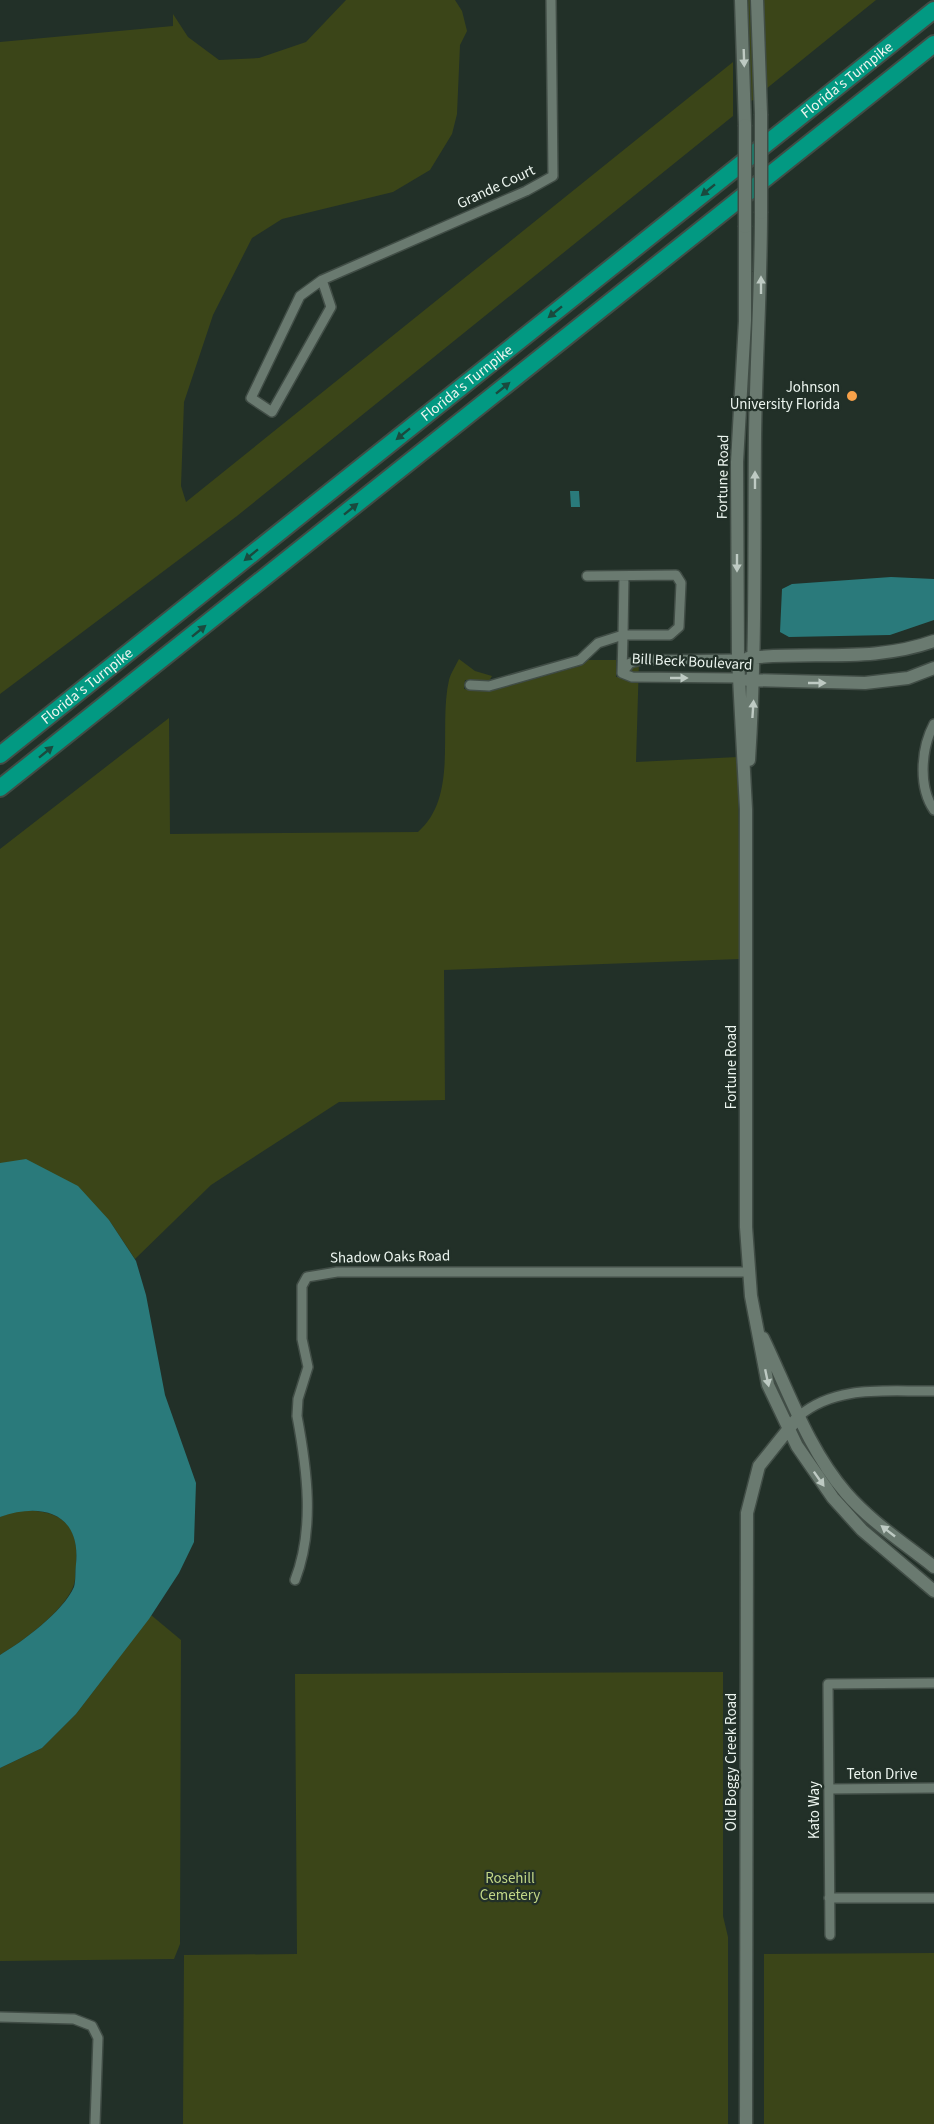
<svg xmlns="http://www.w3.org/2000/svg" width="934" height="2124" font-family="'Source Sans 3',sans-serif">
  <rect width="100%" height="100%" fill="#223028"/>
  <path fill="#3b4518" d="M346,0H455L462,11L467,31L460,45L457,114L452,134L430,170L393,192L282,219L252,238L213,315L184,402L181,486L186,502L733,62V116L237,516L0,694V42L173,26V14L188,37L219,60L259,58L306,42Z
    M746,0H752L756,98L750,102Z
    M763,0H876L766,89Z
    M459,659L475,671L492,676L489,681L465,680L464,689L491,691L580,666L588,660H616V677H627V660H639L636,762L738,757L740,959L444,970L445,1100L339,1102L211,1185L135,1259L109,1220L0,1163V849L169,718L170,834L418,832C459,796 438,728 449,680C451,673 456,665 459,659Z
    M18,1510C57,1510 80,1520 76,1565C75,1571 76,1581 73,1587C63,1612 22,1642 0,1655V1517Z
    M151,1615L181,1640L180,1944L174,1959L0,1961V1768L42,1748L76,1714Z
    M723,1672V1916L728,1937V2124H183L184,1955L297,1954L295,1674Z
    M934,1953V2124H764V1954Z"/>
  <path fill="#2a7a7b" d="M570,491H579L580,507H571Z
    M891,577L934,579V620L890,635L789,637L780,632L782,589L792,584Z
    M26,1159L78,1186L109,1220L136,1261L146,1295L165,1395L196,1483L194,1542L179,1573L149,1619L76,1714L42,1748L0,1768V1655C22,1642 63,1612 74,1587C76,1581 75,1571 76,1564C81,1513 42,1502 0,1517V1163Z"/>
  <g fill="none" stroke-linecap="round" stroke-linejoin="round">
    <defs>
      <path id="street" d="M322,280L331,307L272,412L251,398L300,296L322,280L526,191L553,176L551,0
        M587,576L676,575L681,583L679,627L670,635H623L622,673
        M622,673L630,663L641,660L738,659
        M622,673L632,677L738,678
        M470,685L489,686L580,660L598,643L623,635L624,576
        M934,724C921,748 918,787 934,810
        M799,1416C837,1384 888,1392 934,1391
        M295,1580C315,1529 307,1469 297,1416L298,1399L308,1367L302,1339V1286L307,1277L337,1272H748
        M829,1789L934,1788
        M829,1898H934
        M830,1935L828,1684L934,1683
        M0,2017L74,2019L92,2026L98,2038L95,2124"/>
      <path id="secondary" d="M741,0L745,125
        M757,0L761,114
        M745,227V321L737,462L738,659L746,809V1227L751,1296L768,1385L797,1446L833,1498L862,1530L934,1591
        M748,658C811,651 873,663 934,641
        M748,680L865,683L908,678L934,668
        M749,760C756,652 754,544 755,436C756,362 761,287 761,213
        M763,1338C788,1390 808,1449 846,1493C871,1522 904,1543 934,1567
        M746,2124L747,1513L759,1466L799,1416"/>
      <g id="highway">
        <path id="s1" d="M0,755L934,10"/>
        <path d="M0,788L934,44"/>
      </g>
    </defs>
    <use href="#street" stroke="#414d46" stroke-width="12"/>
    <use href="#secondary" stroke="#414d46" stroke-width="15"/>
    <use href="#highway" stroke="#414d46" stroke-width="20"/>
    <use href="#street" stroke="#6a7a70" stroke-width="9"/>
    <use href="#secondary" stroke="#6a7a70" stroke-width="12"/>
    <use href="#highway" stroke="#029982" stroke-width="16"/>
    <defs>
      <path id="secondary-bridge" d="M761,114V213
        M745,125V227"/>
    </defs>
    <use href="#secondary-bridge" stroke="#414d46" stroke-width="15" stroke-linecap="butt"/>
    <use href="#secondary-bridge" stroke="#6a7a70" stroke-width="12"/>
  </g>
  <defs><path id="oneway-solid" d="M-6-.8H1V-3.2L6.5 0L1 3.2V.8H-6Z" transform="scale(1.5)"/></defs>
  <g fill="#becac3">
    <use href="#oneway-solid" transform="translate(744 58) rotate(88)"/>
    <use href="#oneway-solid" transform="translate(761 285) rotate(-90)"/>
    <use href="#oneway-solid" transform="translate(755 480) rotate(-90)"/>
    <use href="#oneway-solid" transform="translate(737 563) rotate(90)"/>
    <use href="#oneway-solid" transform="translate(679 678)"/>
    <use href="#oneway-solid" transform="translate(817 683)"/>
    <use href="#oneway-solid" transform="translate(753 709) rotate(-86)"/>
    <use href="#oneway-solid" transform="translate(767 1378) rotate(78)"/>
    <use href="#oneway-solid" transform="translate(819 1479) rotate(55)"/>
    <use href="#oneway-solid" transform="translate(888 1531) rotate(-142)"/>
  </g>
  <g fill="#1a4a3e">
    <use href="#oneway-solid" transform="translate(708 190) rotate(141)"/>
    <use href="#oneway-solid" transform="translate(555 312) rotate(141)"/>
    <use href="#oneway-solid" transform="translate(503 388) rotate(-39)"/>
    <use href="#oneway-solid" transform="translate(403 434) rotate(141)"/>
    <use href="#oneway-solid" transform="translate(351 509) rotate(-39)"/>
    <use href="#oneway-solid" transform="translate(251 555) rotate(141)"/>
    <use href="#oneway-solid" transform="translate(199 631) rotate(-39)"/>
    <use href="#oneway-solid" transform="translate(46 752) rotate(-39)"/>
  </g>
  <circle fill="#f7a149" stroke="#223028" stroke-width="2" cx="852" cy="396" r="6"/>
  <g text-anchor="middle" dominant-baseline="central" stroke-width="4.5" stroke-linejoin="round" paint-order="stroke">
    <g font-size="15" fill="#ecf5ef" stroke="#223028">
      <text stroke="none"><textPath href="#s1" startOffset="1083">Florida's Turnpike</textPath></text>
      <text transform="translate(496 187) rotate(-25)">Grande Court</text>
      <text stroke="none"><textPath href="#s1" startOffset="597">Florida's Turnpike</textPath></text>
      <text transform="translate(723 477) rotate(-89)">Fortune Road</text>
      <text transform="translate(692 662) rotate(3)">Bill Beck Boulevard</text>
      <text stroke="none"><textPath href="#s1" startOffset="111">Florida's Turnpike</textPath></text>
      <text transform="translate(731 1067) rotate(-90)">Fortune Road</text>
      <text transform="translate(390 1257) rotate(-1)">Shadow Oaks Road</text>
      <text transform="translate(731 1762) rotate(-90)">Old Boggy Creek Road</text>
      <text x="882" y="1774">Teton Drive</text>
      <text transform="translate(814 1810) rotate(-90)">Kato Way</text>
    </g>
    <g font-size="15" fill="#ecf5ef" stroke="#223028" text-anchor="end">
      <text x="840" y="387">Johnson<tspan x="840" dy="17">University Florida</tspan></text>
    </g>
    <g font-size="15" fill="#c1d686" stroke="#223028">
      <text x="510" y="1878">Rosehill<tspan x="510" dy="17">Cemetery</tspan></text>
    </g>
  </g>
</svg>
